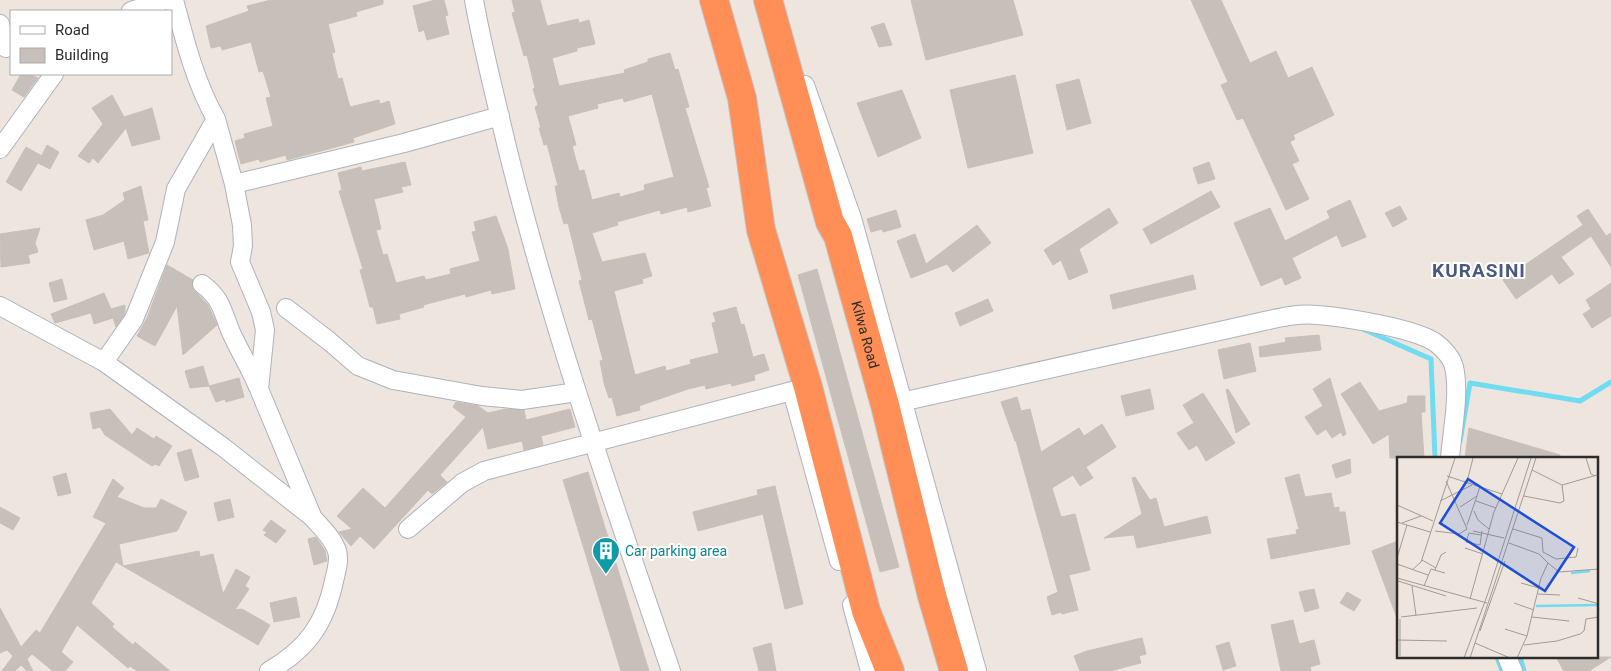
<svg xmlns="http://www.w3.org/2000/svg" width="1611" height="671" font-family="Roboto,sans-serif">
  <rect width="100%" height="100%" fill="#eee5de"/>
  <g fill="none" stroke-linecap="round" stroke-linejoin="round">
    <path stroke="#70dcf1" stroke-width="5" d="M1363,329L1431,359L1435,458
      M1460,441L1470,383L1580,401L1611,382
      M1497,657L1502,671
      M1520,657L1524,671"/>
  </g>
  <path fill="#c6bfba" stroke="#c9c1b7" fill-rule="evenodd" d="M271,0H383V4L356,12L357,16L328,24L335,52L332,53L338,79L342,78L350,107L379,100L380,104L389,101L395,124L353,138L354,142L332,148L287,160L286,155L260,162L259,159L241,164L235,141L245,138L244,134L273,126L266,98L271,97L263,71L259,72L251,42L222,50L221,46L211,48L206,26L249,11L247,6Z
    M435,0H444L448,15L445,16L449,34L427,40L424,30L419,32L413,6Z
    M512,0H540L547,26L578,19L579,23L589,20L595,44L577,48V51L552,58L559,86L625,73L624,70L648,62V59L670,53L675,70L678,69L689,107L685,108L709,187L706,188L711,206L688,212L687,207L661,214L660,210L617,222L618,225L592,233L602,262L645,253L652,276L642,279L643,283L614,291L635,375L665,366L666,371L691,364L690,360L719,353L712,323L716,322L713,313L736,307L741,325L744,324L753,357L764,354L769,370L754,375L755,380L732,386L731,383L706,389L705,385L688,389L639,406L640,410L617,416L612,397L609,398L604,383L600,361L603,360L592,319L589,320L579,281L582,280L568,223L564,224L559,207L555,186H558L547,144L544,145L539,128H541L535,107L538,105L533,89L535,88L527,55L524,56L512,13L515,12ZM652,94L674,177L644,185L645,190L620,197L619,193L592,200L584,170L579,171L572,146L576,145L568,116L598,108L597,104L623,98L624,102Z
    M911,0H1013L1023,35L926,60Z
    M1191,0H1221L1250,63L1276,51L1288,78L1312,67L1334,115L1293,135L1295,139L1290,142L1299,161L1292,164L1309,199L1286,210L1243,118L1237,120L1221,85L1228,82Z
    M884,23L892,45L879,47L871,27Z
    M21,74H29L38,78L24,97L12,90Z
    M1015,75L1033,153L968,168L950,90Z
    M1079,79L1091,123L1067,130L1056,85Z
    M902,90L921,138L878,157L857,103Z
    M112,95L124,117L152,108L160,139L132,146L126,128L98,163L93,158L89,163L78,156L103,124L92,108Z
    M47,145L59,152L50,169L38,163Z
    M26,147L42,156L21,191L6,182Z
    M405,162L411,185L401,187L403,192L374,199L381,229L376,230L383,255L387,254L396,283L424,276L426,280L451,274L450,269L480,261L472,232L476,231L474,222L496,216L508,249L515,289L492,294L491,290L466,297L465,294L423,305L424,307L399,314L400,319L377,324L373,307H370L360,270L363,269L342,201L339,191L342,190L338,173L361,167L362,171Z
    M1209,162L1215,179L1198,184L1193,168Z
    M141,186L148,220L143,221L149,253L128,259L124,241L94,250L86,220L103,215L125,200L123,193Z
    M1211,191L1220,207L1151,244L1143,229Z
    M1350,200L1366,237L1342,247L1337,235L1292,258L1301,278L1285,285L1282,277L1261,286L1234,223L1270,208L1285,241L1330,218L1327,211Z
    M1400,206L1407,219L1393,227L1385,213Z
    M1109,208L1118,223L1079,249L1088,272L1069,280L1061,260L1053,265L1044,250Z
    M1588,209L1606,236L1611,233V267L1591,236L1561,257L1574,274L1559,284L1552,274L1516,299L1503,280L1583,225L1577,216Z
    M896,210L901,227L883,232L882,229L871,232L867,219Z
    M977,225L991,243L953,272L947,264L911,278L897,241L915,234L926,264Z
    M40,228L35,243L38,252L28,255L30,263L1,267L0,234Z
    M167,265L193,280L192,288L208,305L217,325L183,355L177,306L155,346L137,336L147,318Z
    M817,269L899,567L880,572L798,275Z
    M1193,275L1196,289L1113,309L1110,295Z
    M62,279L67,299L54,302L49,283Z
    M1611,283V316L1592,328L1583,314L1591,309L1586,300Z
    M104,293L111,309L125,305V314L116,327L113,318L94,324L91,313L55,323L51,314Z
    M988,299L993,311L960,326L955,313Z
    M1319,335L1321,350L1260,357L1259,347L1286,342L1285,338Z
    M1250,343L1256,371L1224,379L1218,350Z
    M203,366L209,386L190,388L185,371Z
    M239,378L244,397L226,402L225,399L216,402L209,386Z
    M1330,378L1346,434L1343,436L1341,432L1332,438L1326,429L1317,435L1305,417L1323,406L1313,389Z
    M1360,382L1379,411L1407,403L1408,396H1425V412H1421L1424,458H1390L1389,434L1373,444L1341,394Z
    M1150,389L1154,409L1126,416L1121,396Z
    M1228,389L1250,424L1236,433L1226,390Z
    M1203,393L1235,443L1206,461L1197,445L1189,450L1177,433L1194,423L1183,405Z
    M1017,397L1021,411L1030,409L1041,452L1079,428L1084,436L1102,424L1116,447L1086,467L1093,478L1080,486L1073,475L1052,488L1061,517L1075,514L1090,570L1069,575L1078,610L1062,614L1061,612L1052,615L1047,597L1058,592L1016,441H1015L1001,402Z
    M456,402L478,406L488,413L506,409L524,410L526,420L570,409L575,427L541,436L543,445L524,450L522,441L488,449L483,427L440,475L447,482L432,494L428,490L374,549L360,536L351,546L339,532L352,529L337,516L363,488L385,508L466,417L453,407Z
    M110,409L132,435L137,428L154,439L156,436L172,446L159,466L155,464L152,466L105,435L100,427L93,429L90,413Z
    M1469,428L1560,455V458H1465Z
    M191,449L199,477L185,481L177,453Z
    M1350,459L1351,473L1336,478L1332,465Z
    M588,472L649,671H621L563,480Z
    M66,473L71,493L58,496L53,477Z
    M1299,474L1305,497L1331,493L1334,508L1339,507V512H1345L1350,544L1271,559L1267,539L1297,534L1296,530L1299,529L1285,478Z
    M1135,477L1150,500L1156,498L1164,527L1207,516L1211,533L1137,548L1134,535L1104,538L1142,514L1132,478Z
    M113,479L124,488L117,497L144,508H156L161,499L187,512L177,531L119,544L123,566L199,551L200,557L213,554L223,594L236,569L250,577L245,586L249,589L235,610L242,609L270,625L258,645L116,562L91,603L114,624L112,627L133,645L135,642L170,671H137L130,666L128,668L77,625L61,652L73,662L65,671H53L32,654L27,659L33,671H27L21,665L15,671H2L13,656L7,650L0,653V608L21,647L36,630L40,633L106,523L93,517Z
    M775,486L803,604L785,609L763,514L698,531L693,512L758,495L757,490Z
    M230,499L234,517L218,521L214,503Z
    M0,507L20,518L13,530L0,523Z
    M271,520L286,531L276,543L264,535L267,532L263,530Z
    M316,537L325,551L327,561L314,565L308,539Z
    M1398,541V618H1397L1372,551Z
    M1314,589L1319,608L1305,612L1299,592Z
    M1347,592L1361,600L1354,611L1340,603Z
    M296,597L300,617L274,622L270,603Z
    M1293,620L1299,644L1314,640L1320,664L1310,667L1311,671H1281L1271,625Z
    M1142,638L1146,654L1139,656L1141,663L1110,671H1080L1074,656L1087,651Z
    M1229,642L1236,666L1223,670L1216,646Z
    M771,643L776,671H759L753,648Z
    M1556,657H1611L1589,671H1564Z"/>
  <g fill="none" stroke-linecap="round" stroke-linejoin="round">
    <defs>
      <path id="street" d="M474,0C481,40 491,79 500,118C544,306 608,488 671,671
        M131,11L166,0
        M0,24L6,48
        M805,85L852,218L977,671
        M216,119L234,184L242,225L243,246L240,262L261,312L265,330L259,389L312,516
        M0,149L54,74
        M234,184L404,143L500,116
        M202,284C221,298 222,310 230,330C238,349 250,367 258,387
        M0,306L104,362L223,447L312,517C321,527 333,538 337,551C340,560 336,572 334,581C325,624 307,649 269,671
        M286,308L329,341L358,366L393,380L482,396L522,400L577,392
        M104,362L134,319L165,242L176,189L216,119C195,82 185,41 174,0
        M802,388L792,391L839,561
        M892,404L1260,322C1278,318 1298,313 1317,315C1343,317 1415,328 1436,343C1443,348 1452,358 1454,367C1460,393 1452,432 1450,458
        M408,529L462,483L484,471L792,391
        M852,605L870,671
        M1507,657L1513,671"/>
      <g id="highway">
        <path d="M714,0L742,98L761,230L808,387L866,611L890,671"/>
        <path id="s1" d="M768,0L830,222L838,236L885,405L932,596L954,671"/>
      </g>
    </defs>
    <use href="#street" stroke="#aeb2bc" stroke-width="20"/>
    <use href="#highway" stroke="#c4c4c4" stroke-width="30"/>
    <use href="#street" stroke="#fff" stroke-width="18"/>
    <use href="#highway" stroke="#ff8e57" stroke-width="28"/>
  </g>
  <defs>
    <symbol id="building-pin" viewBox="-11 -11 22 30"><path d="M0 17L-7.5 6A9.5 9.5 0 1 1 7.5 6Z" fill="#0f9aa8" stroke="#fff"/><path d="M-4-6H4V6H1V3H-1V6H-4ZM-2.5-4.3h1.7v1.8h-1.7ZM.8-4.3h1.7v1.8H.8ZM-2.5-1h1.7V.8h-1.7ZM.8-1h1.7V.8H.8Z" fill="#fff"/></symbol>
  </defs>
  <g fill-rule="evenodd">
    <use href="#building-pin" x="590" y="535" width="32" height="43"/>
  </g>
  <g text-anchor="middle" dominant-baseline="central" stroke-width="4" stroke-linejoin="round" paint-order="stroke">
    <g font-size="14" fill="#2c2c2c" stroke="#fff">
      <text stroke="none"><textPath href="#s1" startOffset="349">Kilwa Road</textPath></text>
    </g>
    <g font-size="14" fill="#0d838f" stroke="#fff" text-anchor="start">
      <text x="625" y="551">Car parking area</text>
    </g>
    <g font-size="19" font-weight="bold" letter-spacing="1" fill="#4b597e" stroke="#fff">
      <text x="1479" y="270">KURASINI</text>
    </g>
  </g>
  <g transform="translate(1397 457)">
    <rect width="201" height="201" fill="#eee5de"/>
    <path fill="none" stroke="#70dcf1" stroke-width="2.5" d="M174,116L193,114M139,149L200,148"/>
    <path fill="none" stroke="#a09b97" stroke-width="1" d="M189,1L194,17L198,19M50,19L105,37M70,25L76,1M165,28L200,18M127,39L163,46L167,44L165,28L135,13M43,44L75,28M79,44L99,51M0,48L36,64M63,50L80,39L83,29M77,54L81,63L92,72M0,65L33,75M5,66L24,59M70,68L80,39M116,72L145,81L146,95L159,102L179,100L181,91M38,74L62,77L70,72L49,24M76,74L107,81M84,78L72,76L69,85L83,88L85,74M112,86L142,97L151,106L144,121L130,179L120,201M68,91L86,97M0,101L10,68M25,103L39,111M151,106L162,115L202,112M0,107L31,118M15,113L24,105L58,1M38,113L44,98L49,95M0,121L90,146M1,124L49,139M124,126L142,131M15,129L19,158M27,129L34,112L48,116M141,137L163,138M181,141L199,146L202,152M73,142L97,55L121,1M117,146L137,153M4,160L80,151M135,160L172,164M3,162V199M108,172L130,179M83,174L108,104M0,183L50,184M78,186L113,201M127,188L160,184L183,177L187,174L189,162L202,160M67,201L90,139L134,1M73,201L139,1"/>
    <path fill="#1d4ed8" fill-opacity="0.15" stroke="#1d4ed8" stroke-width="2.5" d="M71,22L177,90L148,134L43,66Z"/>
    <rect width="201" height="201" fill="none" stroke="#2c2c2c" stroke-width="2.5"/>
  </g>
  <rect x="10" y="10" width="162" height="65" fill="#ffffff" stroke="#ababab"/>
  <rect x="20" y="26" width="25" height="8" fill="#ffffff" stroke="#ababab"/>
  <text x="55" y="35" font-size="15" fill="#2c2c2c">Road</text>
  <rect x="20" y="48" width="25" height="15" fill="#c6bfba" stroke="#ababab"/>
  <text x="55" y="60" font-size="15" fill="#2c2c2c">Building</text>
</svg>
